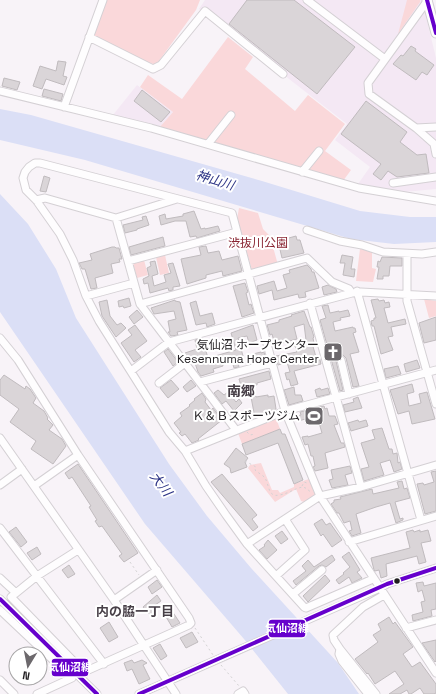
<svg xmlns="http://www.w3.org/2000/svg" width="436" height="694" font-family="'Space Grotesk','Noto Sans JP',sans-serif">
  <rect width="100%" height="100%" fill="#f8f3f8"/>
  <path fill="#f4e8f4" d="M205,0H422L436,58V189L404,192L358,184L370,167L335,140L347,124L199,9Z
    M137,85L173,112L159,128L132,121L113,115Z"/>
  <path fill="#fad8da" d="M100,0H200L196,10L156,65L97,44L85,37Z
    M407,0H420V2L398,34Z
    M228,37L253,57L245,69L295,111L308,95L345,124L325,151L351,170L343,181L159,128L173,112L140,87L148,75L182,99Z
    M239,208L258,213L263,229L270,236L278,265L252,270L237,219Z
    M360,249L372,251V268L376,269L373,282L356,281Z
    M165,255L169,273L160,275L156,257Z
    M144,260L148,275L137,278L133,263Z
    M424,299L436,301V316L429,318Z
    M276,418L280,429L242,444L238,433Z
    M261,463L272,490H278L280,493L294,487V484L309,479L315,495L304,502L301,501L296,489L275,502L248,468L250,465Z"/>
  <path fill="#dbdff6" d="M0,109L31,115L262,181L360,211L410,217H436V242L394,244L351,239L85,160L0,140Z
    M0,194L28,224L56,269L76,318L169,464L207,516L251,568L338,663L359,694H288L244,639L145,524L0,312Z"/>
  <path fill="#dad5d8" stroke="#c0bbbe" d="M247,0H294L355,47L317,94L229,24Z
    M411,46L416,49L415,51L434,65L427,75L422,72L416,80L393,64L401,55L403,56Z
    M58,61L66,62L63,76L67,77L64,85L46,79L42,89L33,86L40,66L56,71Z
    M4,78L20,82L17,90L2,86Z
    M44,89L63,94L61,101L42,96Z
    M142,90L170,112L161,122L134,101Z
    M366,101L407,132L400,142L417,155L426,154L429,173L397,177L388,171L381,180L373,174L381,164L341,134Z
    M44,176L50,178L46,192L40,191Z
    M194,211L201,229L205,228V229L218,226L220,231L197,238L196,236L190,237L186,221H175L161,225L159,216L165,214L166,219L183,216V214Z
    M146,216L149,225L137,229V230L125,233L123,225L143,220L142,217Z
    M296,236L297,240H300L304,253L282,258L278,241Z
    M163,237L165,246L131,255L129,247Z
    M206,246L208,253L219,251L222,260L238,256L242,271L223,276L222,271L206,275V278L187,284L181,259L201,255L199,247Z
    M112,247H115L116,248H119L122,259H119L120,262L111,264L113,273L95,278L97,288L91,289L85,269H82L79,263L92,260L90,254Z
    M342,255L353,257L351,269H355L354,277L343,275L345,263H340Z
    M382,257L402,258V266H390L389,276H383V279H377L379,267H377L378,261L380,262Z
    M155,261L158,274L152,276L154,286L166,282L164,275L171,273L168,264L173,263L180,286L173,287V290L169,291L168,288L150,293L148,283L144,284L143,279L149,276L147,268L151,266L150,262Z
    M307,265L311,269L312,272H314L319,288L305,292L306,297L299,298L298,294L274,300L272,290L259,294L257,286L274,281L277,291L287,288L283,275L290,273L289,270Z
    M245,283L248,292L246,293L249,305L251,304L254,313L242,317L233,286Z
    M328,285L336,289L337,292L324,295L322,287Z
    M129,298L131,306L124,308L123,306L119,307L118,301Z
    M378,299L379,301L384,300L385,303L389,302L390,307L384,308L388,323L405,319L406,324L391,327L393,336L388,337L393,350L381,354L374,326H372L371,321L374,320V318H376L371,300Z
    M107,300L110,316L117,325L121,323L126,328L116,337L102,316L99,302Z
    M175,300V301L180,302L187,330L177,332L178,335L171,336L168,332H170L168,321L176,319L174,311L154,314L151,308Z
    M196,301L200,316L212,313L215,324L207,327L206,323L196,325L190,303Z
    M328,305L330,313L339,311V312L348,310L350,316L340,318L341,320L333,322L335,331L353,327V328H355L356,332L353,333L359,352L350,354L359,386L353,387L346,358L343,355H339L336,358V361L343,390L340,391L320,320L326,318L322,306Z
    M137,310L143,317L134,324L129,317Z
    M304,311L310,327H311L314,337L313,338L314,343H312L316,357L319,356L321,364L294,371L298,384L291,386L289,379L287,380L285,373L290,372L287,362L278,365L276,356L297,352L294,343L306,340L304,324L294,327L297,339L275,345L272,334L270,335L267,325L279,322V320L292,316L291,315Z
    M436,317V340L424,343L419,323Z
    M135,325L147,341L135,350L141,357L134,362L121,343L132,335L128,330Z
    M253,325L257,340L249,343L247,336L238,338L243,356L237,358L239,367L234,368L231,358L222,361L223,366L213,369L214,372L201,376L198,372L194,360L190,361L186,356L185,353L197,349L195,340L202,338L208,358L236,350L231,333Z
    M168,349L178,362L173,366L164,352Z
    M261,352V353L264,352L266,359L255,362L253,354Z
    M417,360L420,368L406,372L404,364Z
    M398,366L401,374L386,378L384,369Z
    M269,371L271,379L257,383V385L250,386L252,394L244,396L239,379Z
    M4,375L25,389L26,386L30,389L36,398L33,403L44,411L48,418L47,419L53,425L49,430L62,439L66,446L53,464L31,449L36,441L10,422L19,409L0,395V380Z
    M171,380L179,389L168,398L160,388Z
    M191,380L196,386L187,392L183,387Z
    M412,384L414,392L407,394L409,406L421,403L419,394L427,392L435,419L412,424L409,411L398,414L390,390Z
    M294,387L295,395H301L303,401L289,405L284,390Z
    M320,388L321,390L328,388L330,394L317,397L315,390Z
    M218,390L224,395L228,392L236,402L239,399L242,403L234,411L226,401L222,404L214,393Z
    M202,393L206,399L205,402L211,410L213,408L222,420L198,439L199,440L192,443L185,434L182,436L179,433L181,432L174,423L182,416L180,413L190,406L189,405L195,400L194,399Z
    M268,395V397L274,396L276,409L255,418L251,397L256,396V397Z
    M358,397L362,408L345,412L343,405L354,402L353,399Z
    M324,406L325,409L327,408L329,416H335L338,424L334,425L341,443H344L345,447L325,453L328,468L315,471L313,467L315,466L313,456H311L308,444L305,445L302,437L308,436V437L322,433L317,416L298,421L297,416L301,415L300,412Z
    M358,420L359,422L366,420L368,426L351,431L348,423Z
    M382,428L389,449H392L393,454L397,453L398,463L400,462L402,469L394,472L390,460L380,463L384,475L364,481L361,469L369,467L361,443L375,439L372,430Z
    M280,429L282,434H285L303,480L294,484L278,443L246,455L242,444Z
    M236,448L248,458L245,462L247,467L231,473L230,468L224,464Z
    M78,464L138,553L124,562L119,556L122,554L102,526L99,527L95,521L97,520L89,507L91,506L72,477L69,479L65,473Z
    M350,466L352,473L345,475L348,485L332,488L329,480L333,479L331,470Z
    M436,471V511L425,514L417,484L423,483L424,485L434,482L431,472Z
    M222,474L257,515L252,519L258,527L253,531L211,482Z
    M402,481L404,489L407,488L410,498L395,502L400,519L403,518V520L396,523L390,503L376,507L356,514L361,533L352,536L349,531L352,530L350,521L344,523L339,513H337L331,504L334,502V500L341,499L340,497L372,489L373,494L399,488L397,482Z
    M322,519L326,525L330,523L342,540L332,547L323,534L321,536L314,524Z
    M16,527L27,542L21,547L9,532Z
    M413,530L414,532L420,530V532L428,530L431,541L421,543L426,562L419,564L417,556L386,564L387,576L381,578L379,570L375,571L374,570L371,558L410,548L406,532Z
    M282,531L288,539L281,544L275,536Z
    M268,540L277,550L267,559L259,550L265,546L264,545Z
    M37,547L41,554L32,560L27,553Z
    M349,552L360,570L357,572L362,578L352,583L349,577L339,584L336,580L344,574L343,573L350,567L342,557Z
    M332,555L335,560L326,567L322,565L319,566L296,585L293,581L306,571L302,566L308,560L314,567Z
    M69,565L75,574L68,578L62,570Z
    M325,575L330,581L308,602L303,596Z
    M157,580L162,587L152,594L148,587Z
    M423,582L424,586L436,583V609L431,610L432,616L413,621L412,615L423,612L421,602L425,601L422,590L418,592L416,583Z
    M157,595L161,601L152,607L155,611L150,615L143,607Z
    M172,611L180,623L172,627L165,615Z
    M389,617L393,624L395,622L413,647L403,654L412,667L420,662L436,684V693L434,694H424L420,688L411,694H409L407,690L400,694H389L404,684L395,671L375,684L368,673L367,674L355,659L378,642L373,635L381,630L378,624Z
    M109,622L118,637L109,642L100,628Z
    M192,632L198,642L186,648L180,638Z
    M436,640V661L435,662L422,643Z
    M160,644L167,656L161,660L153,648Z
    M132,660L134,663L142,660L147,663L143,665L150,679L139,684L132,669L127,671L124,663Z"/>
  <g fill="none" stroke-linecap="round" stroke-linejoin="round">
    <defs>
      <path id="minor" d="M307,0L385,59
        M428,0L368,83L369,94L416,128L436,127
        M89,37L153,69L161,65L205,11L283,74
        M0,91L151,128L359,188L436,201
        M64,107L103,0
        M416,128L434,144L436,154
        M208,144L231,115
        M302,172L319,151
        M393,183L436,177
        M36,200L45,198L116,218L177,199
        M116,218L140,304L236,430
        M307,230L340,241L362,245L383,252L422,254L436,252
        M407,254V301L436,404
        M128,261L237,232
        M357,291L421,520
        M86,296L134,283
        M310,303L361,487
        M140,304L307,258L332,282L349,289L352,293
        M0,338L18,360L78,455
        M341,360L349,394
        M131,371L169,342L352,293L361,292L436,296
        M200,382L272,363
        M159,383L185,363
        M0,438L114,600L176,694
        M185,451L285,411L436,370
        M0,485L22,469
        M34,486L78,455L189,618L191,623L189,625L84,672L11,597L37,576L78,550
        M0,528L104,664
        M349,542L436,516
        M247,544L320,496L361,487L436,465
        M276,576L305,550L285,519
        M0,578L16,593
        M373,579L306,608L304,607L247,544L226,515L206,486L185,451L169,432L99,321L86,296L73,260L60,234L36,200L26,190L23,178L25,172L29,167L35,163H40L232,213L285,411L320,496L436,673
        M293,594L322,570
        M0,599L97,694
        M114,600L157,570
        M0,610L72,678L37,694
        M406,628L436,620
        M340,649L376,694
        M0,680L14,694
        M139,694L380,588L387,584L436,568
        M238,694L243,691L245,694
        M368,694L342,661L339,654L340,649L334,640L333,635L363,607L384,595"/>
      <path id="major" d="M427,0L436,33"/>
    </defs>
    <use href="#minor" stroke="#d4d0d4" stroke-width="9"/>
    <use href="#major" stroke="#d4d0d4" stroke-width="11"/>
    <path stroke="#d3d2d3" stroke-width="1" stroke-dasharray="2 3" stroke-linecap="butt" d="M247,432L250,435L255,434
      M245,461L256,467L255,470C258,473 263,475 265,478C269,484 268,498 279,495C288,494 295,488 303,487L308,489L311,494
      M302,486L304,482L307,483
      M130,562L139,575
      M195,628L213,655
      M221,665L239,686"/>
    <use href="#minor" stroke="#fefdfe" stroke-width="7"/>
    <use href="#major" stroke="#fefdfe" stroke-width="9"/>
    <defs>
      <path id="bus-1" d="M427,0L436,33
        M0,599L97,694
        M139,694L387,584L436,568"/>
    </defs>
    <use href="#bus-1" stroke="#fff" stroke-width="7"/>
    <use href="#bus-1" stroke="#60c" stroke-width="4"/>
  </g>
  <defs>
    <symbol id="church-square" viewBox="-11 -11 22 22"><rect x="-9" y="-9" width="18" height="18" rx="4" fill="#6c686c" stroke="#fff"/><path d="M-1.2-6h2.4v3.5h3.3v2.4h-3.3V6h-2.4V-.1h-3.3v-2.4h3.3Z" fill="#fff"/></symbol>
    <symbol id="stadium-square" viewBox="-11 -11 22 22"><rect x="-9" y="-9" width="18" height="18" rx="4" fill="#6c686c" stroke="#fff"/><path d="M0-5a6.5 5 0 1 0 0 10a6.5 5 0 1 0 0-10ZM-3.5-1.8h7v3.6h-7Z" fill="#fff"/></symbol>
  </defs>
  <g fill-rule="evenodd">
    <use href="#church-square" x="322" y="341" width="22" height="22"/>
    <use href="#stadium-square" x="303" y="405" width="22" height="22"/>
  </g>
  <circle fill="#201d20" stroke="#fff" stroke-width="1.5" cx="397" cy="581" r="3.5"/>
  <g text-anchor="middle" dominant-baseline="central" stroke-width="4" stroke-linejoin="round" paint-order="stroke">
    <g font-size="12" fill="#892532" stroke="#fff">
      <text x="258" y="243">渋抜川公園</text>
    </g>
    <g font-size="12" fill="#201d20" stroke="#fff" text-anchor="end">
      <text x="319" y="345">気仙沼 ホープセンター<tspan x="319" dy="14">Kesennuma Hope Center</tspan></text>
      <text x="300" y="416">Ｋ＆Ｂスポーツジム</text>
    </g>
    <g font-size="13" font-style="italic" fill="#2e3586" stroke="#fff">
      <text transform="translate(215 180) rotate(17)">神山川</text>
      <text transform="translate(161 484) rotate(53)">大川</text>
    </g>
    <g font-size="13" font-weight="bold" fill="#473f47" stroke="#fff">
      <text x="135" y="611">内の脇一丁目</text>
    </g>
    <g font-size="14" font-weight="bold" fill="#473f47" stroke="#fff">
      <text x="241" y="391">南郷</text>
    </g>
  </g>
  <g stroke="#fff" stroke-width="1.5">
    <rect x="268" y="619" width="38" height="19" rx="4" fill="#60c"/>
    <rect x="51" y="658" width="38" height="19" rx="4" fill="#60c"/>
  </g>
  <g font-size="11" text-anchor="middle" font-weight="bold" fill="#fff">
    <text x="287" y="632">気仙沼線</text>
    <text x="70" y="671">気仙沼線</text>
  </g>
  <g transform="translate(28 666) rotate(190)"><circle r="19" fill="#ffffff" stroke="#a6a5a6"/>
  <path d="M0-3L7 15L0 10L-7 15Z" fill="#6c686c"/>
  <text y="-6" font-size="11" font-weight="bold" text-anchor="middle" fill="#201d20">N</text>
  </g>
</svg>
